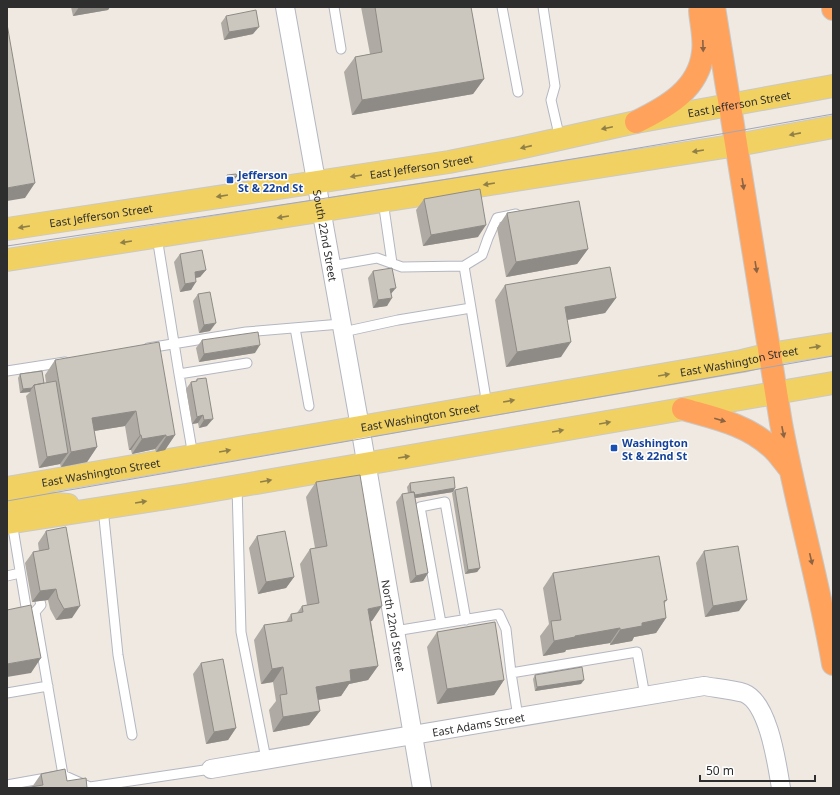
<svg xmlns="http://www.w3.org/2000/svg" width="840" height="795" font-family="'Noto Sans',sans-serif">
  <rect width="100%" height="100%" fill="#efe9e1"/>
  <g fill="none" stroke-linecap="round" stroke-linejoin="round">
    <defs>
      <path id="lane" d="M334,7L341,49
        M502,7L518,92
        M543,7L555,86L551,100L560,139
        M383,201L392,263
        M157,237L179,374
        M331,266L377,258L402,267L464,266L471,308
        M464,266L482,255L488,238L497,218L516,214
        M295,328L309,406
        M343,332L398,320L471,308L487,405
        M148,348L246,332L341,324
        M7,371L65,362
        M193,456L179,374L247,363
        M237,486L241,632L266,759
        M103,508L118,655L132,735
        M12,522L27,613
        M7,576L20,573
        M35,612L63,775
        M7,616L35,612L41,605L40,601
        M441,623L420,507L445,502L466,620
        M395,631L499,614L506,629L511,673
        M7,693L48,686
        M518,717L511,673L637,652L645,696
        M7,785L63,775L90,787L211,769"/>
      <g id="street">
        <path id="s1" d="M285,7L362,438L422,788"/>
        <path id="s2" d="M211,769L704,686C716,688 734,690 744,693C769,703 777,765 781,788"/>
      </g>
      <g id="primary">
        <path id="s3" d="M7,229L449,162L519,148L636,122L833,86"/>
        <path d="M7,260L737,145L833,127"/>
        <path id="s4" d="M7,488L742,361L770,354L833,344"/>
        <path d="M7,500L68,505"/>
        <path d="M7,523L186,495L833,383"/>
      </g>
      <path id="highway" d="M714,7L781,423C796,504 819,583 833,664
        M833,7V9
        M636,122C667,107 699,89 703,52C705,39 701,24 700,11L701,7
        M683,409C714,418 746,424 771,447C778,453 783,461 789,468"/>
    </defs>
    <use href="#lane" stroke="#b4b7c1" stroke-width="11"/>
    <use href="#street" stroke="#b4b7c1" stroke-width="20"/>
    <use href="#primary" stroke="#c9c9c9" stroke-width="24"/>
    <use href="#highway" stroke="#c9c9c9" stroke-width="24"/>
    <use href="#lane" stroke="#fff" stroke-width="9"/>
    <use href="#street" stroke="#fff" stroke-width="18"/>
    <use href="#primary" stroke="#f2d163" stroke-width="22"/>
    <use href="#highway" stroke="#ffa35c" stroke-width="22"/>
    <path stroke="#a3a6b8" stroke-width="1" d="M7,246C283,205 559,164 833,114
      M7,501L833,356"/>
  </g>
  <path fill="#afaba4" d="M71,7H110L108,10L73,16Z
    M361,7H471L484,79L473,94L352,115L344,72L355,57L370,54Z
    M226,16L253,34L224,40L221,23Z
    M227,175L237,176L234,180L225,181V179Z
    M424,199L478,237L423,246L416,210Z
    M507,213L588,249L577,264L506,277L497,228Z
    M180,254L206,270L200,277L196,278L191,290L180,292L174,262Z
    M373,271L391,294L387,306L373,308L368,278Z
    M505,285L616,298L605,313L567,320L561,357L506,367L495,300Z
    M198,294L210,331L199,333L193,301Z
    M202,340L255,353L199,362L196,348Z
    M55,360L175,435L165,450L156,452L155,449L132,454L131,450H129L125,426L94,431L97,447L87,462L61,467L60,464L39,468L26,396L30,392L20,393L18,378L20,374L44,383H46L45,375Z
    M197,379L207,426L199,428L198,423L192,424L186,389L191,382L196,381Z
    M316,482L372,621H371L378,666L368,680L349,684L341,696L318,700L320,711L309,725L273,732L269,710L276,701L273,682L261,684L254,640L264,625L286,622L291,614L297,613L302,606L307,605L300,564L310,549L315,548L306,497Z
    M410,483L455,488L453,492L415,498L428,573L423,581L410,583L396,502L402,494L408,493L407,487Z
    M455,490L480,568L477,572L465,574L452,493Z
    M46,531L72,618L56,620L50,609L48,600L32,602L25,563L33,552L39,551L38,543Z
    M257,536L294,577L286,588L258,594L249,548Z
    M704,551L739,611L705,617L696,563Z
    M553,573L667,600L664,604L666,618L656,633L634,637L632,641L610,645V643L566,650L565,652L543,656L540,636L549,624L543,588Z
    M437,632L504,680L494,695L437,704L427,647Z
    M201,663L236,728L228,740L206,744L193,674Z
    M535,675L581,684L535,691L533,679Z
    M41,774L67,781L32,787Z"/>
  <path fill="#8e8b86" d="M79,7H110L108,10L73,16Z
    M259,27L253,34L224,40L229,32Z
    M484,79L473,94L352,115L362,100Z
    M237,176L234,180L225,181L228,178Z
    M35,183L25,198L7,201V188Z
    M486,225L478,237L423,246L431,235Z
    M588,249L577,264L506,277L516,262Z
    M206,270L200,277L189,279L195,272Z
    M196,282L191,290L180,292L185,284Z
    M396,288L390,295V289Z
    M392,298L387,306L373,308L378,300Z
    M616,298L605,313L555,322L565,307Z
    M216,323L210,331L199,333L204,325Z
    M571,342L561,357L506,367L517,352Z
    M260,345L255,353L199,362L204,354Z
    M32,388L30,392L20,393L23,389Z
    M136,411L125,426L82,433L92,418Z
    M203,415L198,423L192,424L197,417Z
    M213,419L207,426L199,428L204,420Z
    M140,435H141L131,450H129Z
    M166,435L155,449L132,454L142,439Z
    M175,435L165,450L156,452L166,437Z
    M97,447L87,462L61,467L71,452Z
    M68,453L60,464L39,468L47,457Z
    M455,488L453,492L409,499L412,496Z
    M480,568L477,572L465,574L468,570Z
    M428,573L423,581L410,583L416,576Z
    M294,577L286,588L258,594L266,582Z
    M56,589L48,600L32,602L40,591Z
    M747,600L739,611L705,617L713,606Z
    M80,606L72,618L56,620L64,609Z
    M382,606L372,621L358,624L368,609Z
    M666,618L656,633L634,637L632,641L610,645L620,630L642,623Z
    M620,628L610,643L566,650L565,652L543,656L554,641L575,636Z
    M41,658L31,673L7,677V664Z
    M378,666L368,680L349,684L341,696L305,702L316,687L350,670Z
    M283,667L273,682L261,684L272,669Z
    M504,680L494,695L437,704L447,689Z
    M584,680L581,684L535,691L537,687Z
    M320,711L309,725L273,732L283,717Z
    M236,728L228,740L206,744L214,732Z"/>
  <path fill="#cbc7bf" stroke="#8e8b86" d="M375,7H471L484,79L362,100L355,57L382,52Z
    M256,10L259,27L229,32L226,16Z
    M7,24L35,183L7,188Z
    M236,174L237,176L228,178L227,175Z
    M480,189L486,225L431,235L424,199Z
    M579,201L588,249L516,262L507,213Z
    M202,250L206,270L195,272L196,282L185,284L180,254Z
    M610,267L616,298L565,307L571,342L517,352L505,285Z
    M392,268L396,288L390,289L392,298L378,300L373,271Z
    M210,292L216,323L204,325L198,294Z
    M258,332L260,345L204,354L202,340Z
    M159,342L175,435L166,437V435L142,439L141,435H140L136,411L92,418L97,447L71,452L55,360Z
    M42,371L44,383L34,385L32,388L23,389L20,374Z
    M206,378L213,419L204,420L203,415L197,417L191,382L197,381V379Z
    M56,381L68,453L47,457L34,385Z
    M360,475L382,606L368,609L378,666L350,670L351,681L316,687L320,711L283,717L280,695L287,694L283,667L272,669L264,625L292,621L291,614L303,612L302,606L319,603L310,549L327,546L316,482Z
    M454,477L455,488L415,495L414,492H411L410,483Z
    M467,487L480,568L468,570L455,490Z
    M414,492L428,573L416,576L402,494Z
    M66,527L80,606L64,609L58,598L56,589L40,591L33,552L49,549L46,531Z
    M285,531L294,577L266,582L257,536Z
    M738,546L747,600L713,606L704,551Z
    M659,556L667,600L664,601L666,618L642,623V626L620,630V628L575,636V637L554,641L551,621L561,620L553,573Z
    M31,605L41,658L7,664V610Z
    M495,622L504,680L447,689L437,632Z
    M223,659L236,728L214,732L201,663Z
    M582,667L584,680L537,687L535,675Z
    M65,769L67,781L86,778L87,788H25L43,785L41,774Z"/>
  <defs><path id="oneway-solid" d="M-6-.8H1V-3.2L6.5 0L1 3.2V.8H-6Z"/></defs>
  <g fill="#8c6343">
    <use href="#oneway-solid" transform="translate(703 46) rotate(88)"/>
    <use href="#oneway-solid" transform="translate(743 184) rotate(81)"/>
    <use href="#oneway-solid" transform="translate(756 267) rotate(81)"/>
    <use href="#oneway-solid" transform="translate(720 420) rotate(16)"/>
    <use href="#oneway-solid" transform="translate(783 432) rotate(79)"/>
    <use href="#oneway-solid" transform="translate(811 559) rotate(77)"/>
  </g>
  <g fill="#908048">
    <use href="#oneway-solid" transform="translate(607 128) rotate(168)"/>
    <use href="#oneway-solid" transform="translate(795 134) rotate(169)"/>
    <use href="#oneway-solid" transform="translate(526 147) rotate(167)"/>
    <use href="#oneway-solid" transform="translate(698 151) rotate(171)"/>
    <use href="#oneway-solid" transform="translate(356 176) rotate(171)"/>
    <use href="#oneway-solid" transform="translate(489 184) rotate(171)"/>
    <use href="#oneway-solid" transform="translate(222 196) rotate(171)"/>
    <use href="#oneway-solid" transform="translate(283 217) rotate(171)"/>
    <use href="#oneway-solid" transform="translate(24 227) rotate(171)"/>
    <use href="#oneway-solid" transform="translate(126 242) rotate(171)"/>
    <use href="#oneway-solid" transform="translate(815 347) rotate(-9)"/>
    <use href="#oneway-solid" transform="translate(664 375) rotate(-10)"/>
    <use href="#oneway-solid" transform="translate(509 401) rotate(-10)"/>
    <use href="#oneway-solid" transform="translate(605 423) rotate(-10)"/>
    <use href="#oneway-solid" transform="translate(558 431) rotate(-10)"/>
    <use href="#oneway-solid" transform="translate(225 451) rotate(-10)"/>
    <use href="#oneway-solid" transform="translate(404 457) rotate(-9)"/>
    <use href="#oneway-solid" transform="translate(266 481) rotate(-10)"/>
    <use href="#oneway-solid" transform="translate(141 502) rotate(-9)"/>
  </g>
  <g fill="#1a4fb4" stroke="#fff" stroke-width="1.5">
    <rect x="226" y="176" width="8" height="8" rx="2"/>
    <rect x="610" y="444" width="8" height="8" rx="2"/>
  </g>
  <g text-anchor="middle" dominant-baseline="central" stroke-width="3" stroke-linejoin="round" paint-order="stroke">
    <g font-size="11" fill="#2e2e2e" stroke="#fff">
      <text stroke="none"><textPath href="#s3" startOffset="743">East Jefferson Street</textPath></text>
      <text stroke="none"><textPath href="#s3" startOffset="419">East Jefferson Street</textPath></text>
      <text stroke="none"><textPath href="#s3" startOffset="95">East Jefferson Street</textPath></text>
      <text stroke="none"><textPath href="#s1" startOffset="232">South 22nd Street</textPath></text>
      <text stroke="none"><textPath href="#s4" startOffset="743">East Washington Street</textPath></text>
      <text stroke="none"><textPath href="#s4" startOffset="419">East Washington Street</textPath></text>
      <text stroke="none"><textPath href="#s4" startOffset="95">East Washington Street</textPath></text>
      <text stroke="none"><textPath href="#s1" startOffset="628">North 22nd Street</textPath></text>
      <text stroke="none"><textPath href="#s2" startOffset="271">East Adams Street</textPath></text>
    </g>
    <g font-size="11" font-weight="bold" fill="#164399" stroke="#fff" text-anchor="start">
      <text x="238" y="174">Jefferson<tspan x="238" dy="13">St &amp; 22nd St</tspan></text>
      <text x="622" y="442">Washington<tspan x="622" dy="13">St &amp; 22nd St</tspan></text>
    </g>
  </g>
  <rect width="840" height="795" fill="none" stroke="#2e2e2e" stroke-width="16"/>
  <path d="M700 775v6h115v-6" fill="none" stroke="#2e2e2e" stroke-width="2"/>
  <text x="706" y="775" font-size="12" fill="#2e2e2e" stroke="#ffffff" stroke-width="3" paint-order="stroke">50 m</text>
</svg>
